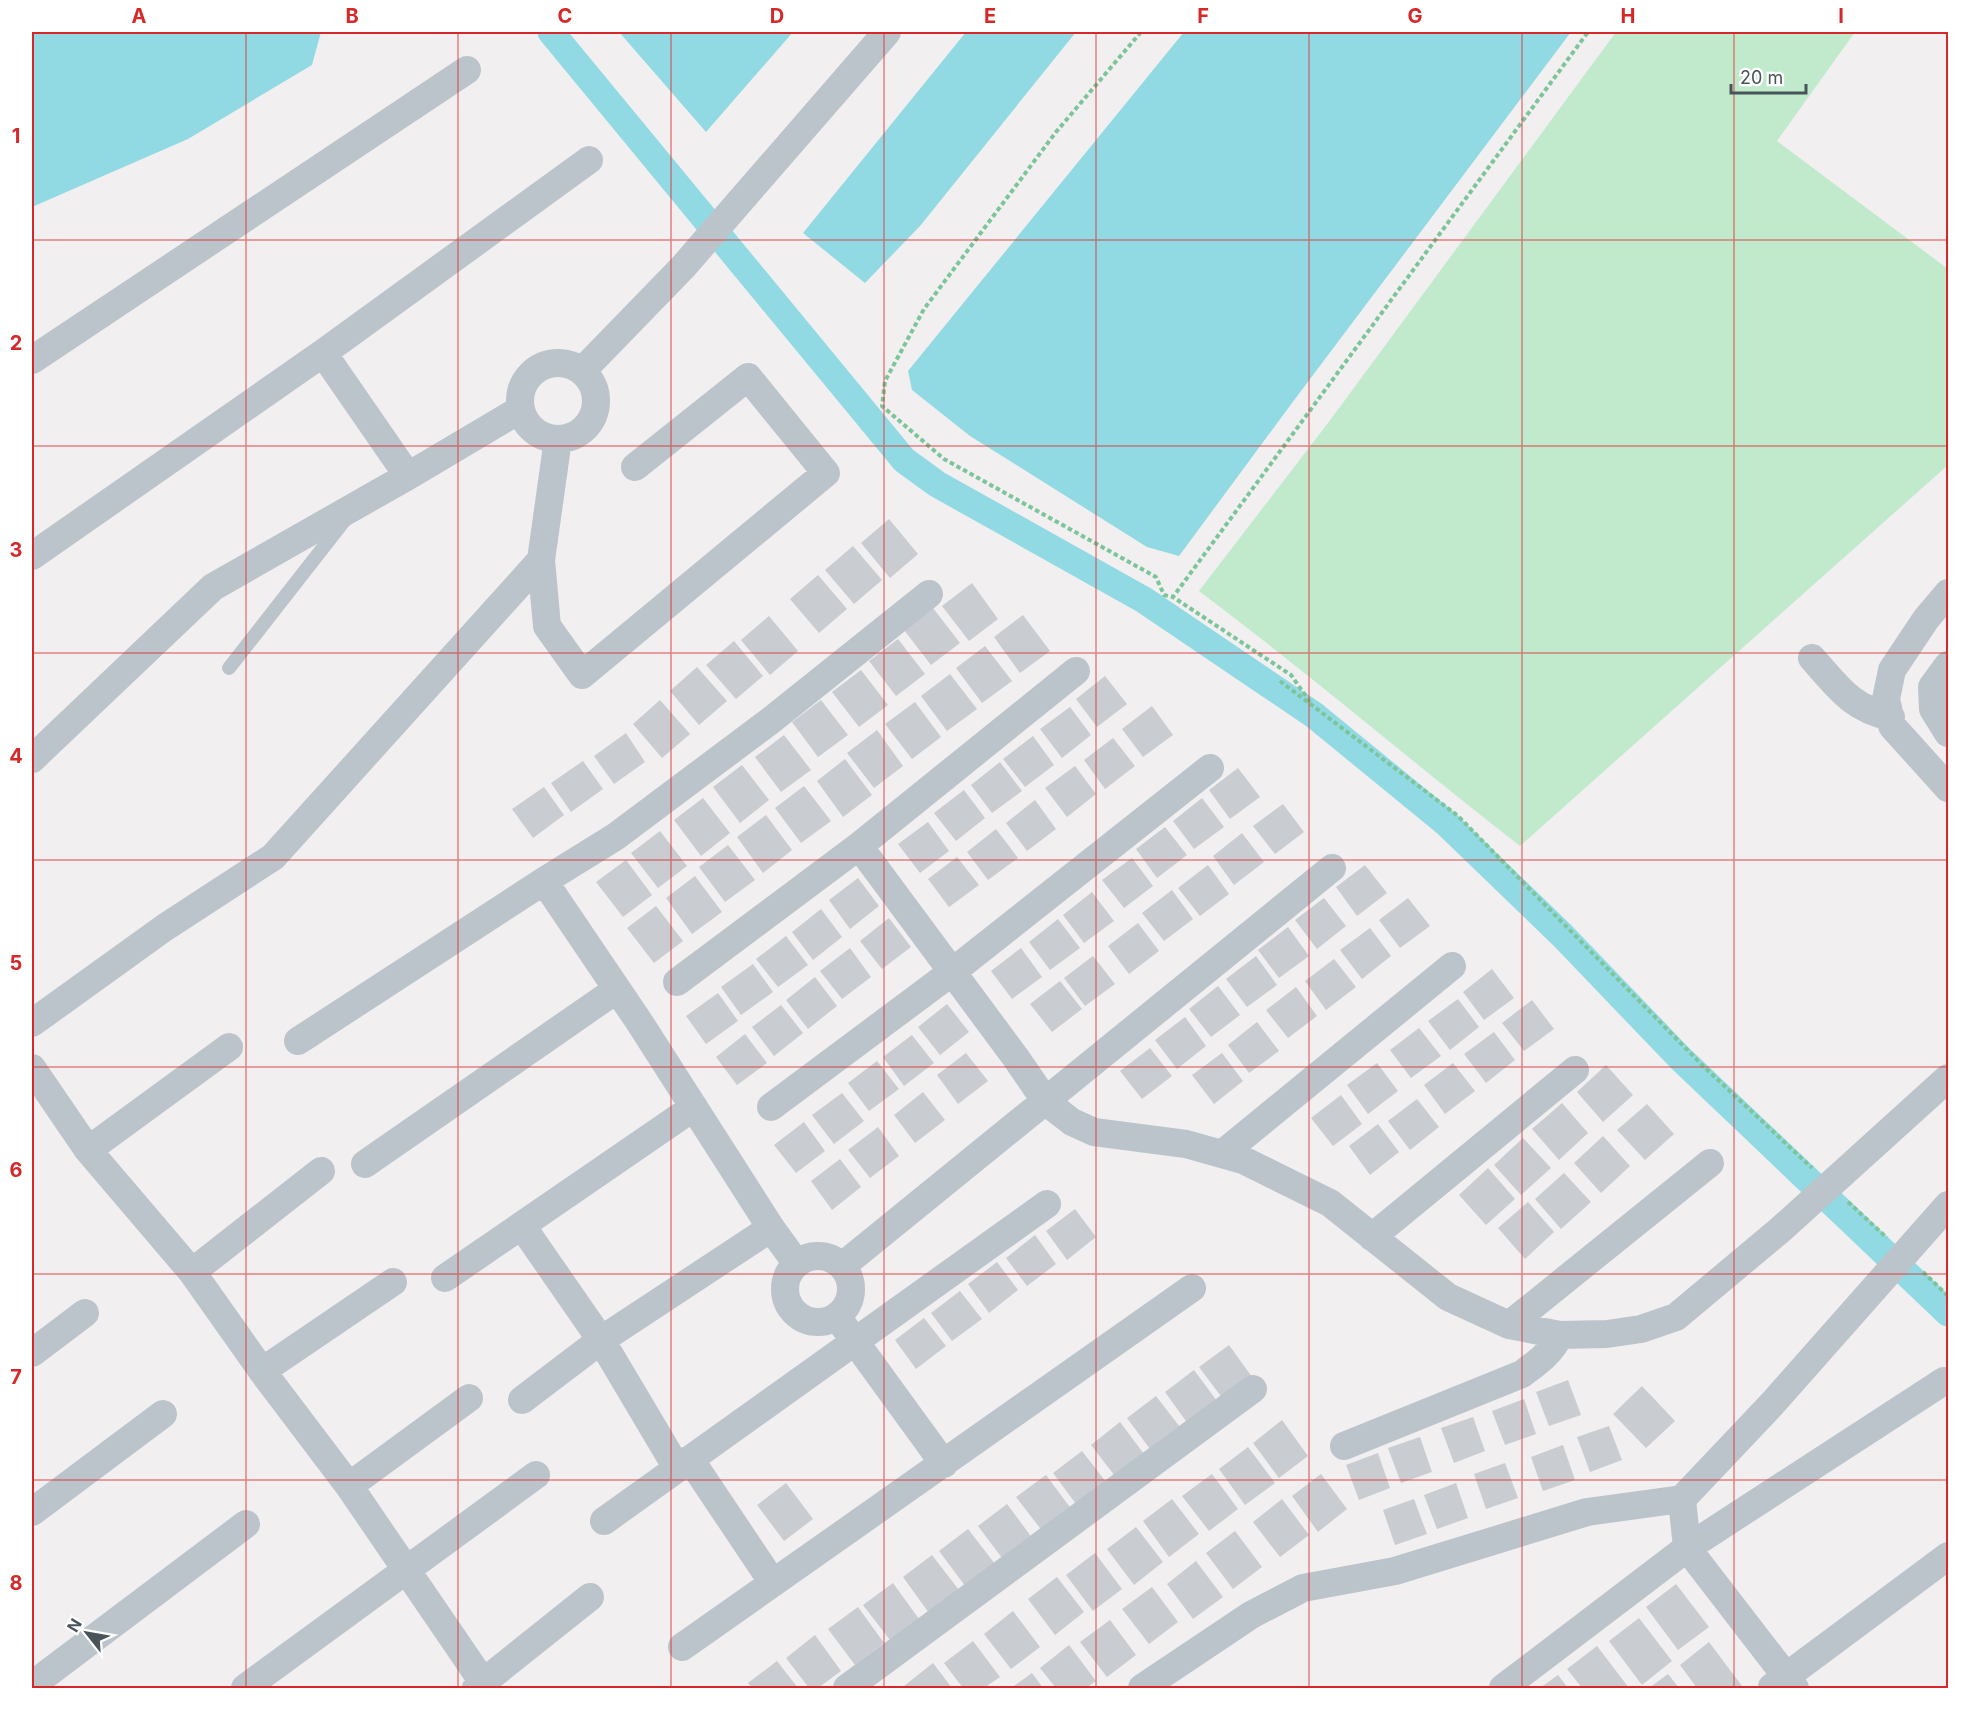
<svg xmlns="http://www.w3.org/2000/svg" width="1980" height="1720" font-family="Inter,sans-serif">
  <rect width="100%" height="100%" fill="#f1efef"/>
  <path fill="#c1eacd" d="M1616,32H1855L1777,141L1948,269V465L1520,846C1412,762 1308,673 1199,591L1331,419Z"/>
  <path fill="#92dae3" d="M32,32H321L312,65L188,139L32,207Z
    M619,32H793L706,132Z
    M966,32H1076L920,226L865,283L803,233Z
    M1184,32H1571L1292,403L1179,556L1147,547L970,436L912,390L908,371Z"/>
  <g fill="none" stroke-linecap="round" stroke-linejoin="round">
    <path stroke="#92dae3" stroke-width="27" d="M551,32L904,460L937,484L1144,600L1314,715L1446,823L1563,936L1680,1058L1948,1313"/>
  </g>
  <path fill="#c9ccd1" d="M889,519L918,554L890,578L861,543Z
    M853,546L882,580L854,604L825,570Z
    M818,575L847,609L819,633L790,599Z
    M972,583L998,619L969,641L942,606Z
    M933,608L960,643L931,665L904,630Z
    M1023,615L1050,651L1020,673L994,637Z
    M769,616L798,651L770,675L741,640Z
    M898,639L925,674L896,696L869,661Z
    M734,641L763,676L736,699L706,665Z
    M985,646L1012,681L982,703L956,668Z
    M697,667L727,701L699,725L670,691Z
    M861,670L888,705L859,727L832,692Z
    M950,674L977,709L947,731L921,696Z
    M1105,676L1127,704L1097,727L1076,699Z
    M660,700L690,734L662,758L633,724Z
    M821,700L848,735L818,757L792,722Z
    M915,702L941,737L912,759L885,724Z
    M1152,706L1173,735L1143,757L1122,729Z
    M1070,707L1091,735L1062,758L1040,729Z
    M877,730L903,766L874,788L847,753Z
    M626,733L645,762L614,784L594,756Z
    M784,735L811,770L781,792L755,757Z
    M1033,736L1054,765L1025,787L1003,759Z
    M1113,738L1135,766L1105,789L1084,760Z
    M845,759L872,795L843,817L817,781Z
    M583,761L603,789L571,812L551,783Z
    M1000,762L1022,791L992,813L971,785Z
    M742,765L769,800L740,823L713,787Z
    M1075,766L1096,794L1067,817L1045,788Z
    M1238,768L1260,797L1230,819L1209,790Z
    M804,786L831,821L801,843L775,808Z
    M544,787L564,815L533,838L512,809Z
    M964,790L985,818L956,841L934,813Z
    M703,798L730,833L701,856L674,820Z
    M1202,798L1224,827L1194,849L1173,821Z
    M1035,800L1056,829L1027,851L1006,823Z
    M1283,804L1304,832L1275,854L1253,826Z
    M766,815L792,850L763,873L737,837Z
    M928,822L949,851L920,873L898,844Z
    M1165,827L1187,855L1157,878L1136,849Z
    M996,829L1018,858L988,880L967,852Z
    M660,831L687,866L658,888L631,853Z
    M1242,833L1264,862L1234,885L1213,856Z
    M728,845L755,880L725,902L699,867Z
    M957,857L979,885L949,907L928,879Z
    M1132,858L1153,886L1124,908L1102,880Z
    M626,860L652,895L623,917L596,882Z
    M1208,865L1229,894L1200,916L1178,888Z
    M1365,865L1387,893L1357,916L1336,887Z
    M695,876L722,912L692,934L666,898Z
    M858,878L879,906L850,929L829,900Z
    M1172,890L1193,919L1164,941L1142,913Z
    M1092,892L1114,921L1084,943L1063,915Z
    M1324,898L1346,926L1317,949L1295,920Z
    M1408,898L1430,926L1400,948L1379,920Z
    M656,906L683,941L654,963L627,928Z
    M821,909L842,937L813,960L792,932Z
    M889,918L911,947L882,969L860,941Z
    M1058,919L1080,948L1050,970L1029,942Z
    M1138,923L1159,951L1129,974L1108,946Z
    M1288,927L1309,956L1279,978L1258,950Z
    M1370,928L1391,956L1362,979L1340,950Z
    M786,936L808,965L778,987L756,959Z
    M850,948L871,977L842,999L820,971Z
    M1021,948L1042,977L1012,999L991,971Z
    M1093,956L1115,984L1085,1006L1064,978Z
    M1256,956L1277,985L1247,1007L1226,979Z
    M1334,959L1356,987L1326,1010L1305,981Z
    M753,964L773,992L741,1015L721,987Z
    M1492,969L1514,998L1484,1020L1463,992Z
    M815,977L837,1006L808,1029L786,1000Z
    M1060,981L1082,1009L1052,1032L1030,1004Z
    M1218,986L1240,1015L1211,1037L1189,1009Z
    M1296,987L1317,1016L1288,1038L1266,1010Z
    M718,993L738,1021L706,1044L686,1016Z
    M1458,999L1479,1027L1450,1050L1428,1021Z
    M1532,1000L1554,1029L1524,1051L1502,1023Z
    M947,1004L969,1032L940,1055L918,1027Z
    M781,1005L803,1033L774,1056L752,1027Z
    M1185,1017L1206,1046L1177,1069L1155,1040Z
    M1257,1022L1279,1051L1249,1073L1228,1045Z
    M1419,1028L1441,1056L1411,1078L1390,1050Z
    M1494,1032L1515,1060L1486,1083L1464,1054Z
    M745,1034L767,1063L737,1085L716,1057Z
    M912,1035L934,1063L904,1086L883,1057Z
    M1150,1048L1172,1076L1142,1099L1120,1071Z
    M966,1053L988,1081L958,1104L937,1075Z
    M1222,1053L1243,1081L1214,1104L1192,1075Z
    M877,1061L899,1089L869,1111L848,1083Z
    M1377,1063L1398,1091L1368,1114L1347,1085Z
    M1453,1063L1475,1091L1445,1114L1424,1085Z
    M1606,1065L1633,1095L1603,1122L1577,1092Z
    M923,1092L945,1120L915,1143L894,1115Z
    M842,1093L864,1121L834,1144L812,1115Z
    M1341,1095L1362,1124L1333,1146L1311,1118Z
    M1417,1099L1439,1127L1410,1150L1388,1121Z
    M1562,1103L1588,1133L1559,1160L1532,1129Z
    M1647,1104L1674,1134L1645,1160L1617,1130Z
    M804,1122L825,1151L796,1173L774,1145Z
    M1378,1124L1399,1152L1370,1175L1349,1146Z
    M878,1127L899,1156L870,1178L848,1150Z
    M1603,1136L1630,1166L1601,1193L1574,1163Z
    M1523,1138L1551,1168L1521,1195L1494,1165Z
    M840,1159L861,1187L832,1210L811,1181Z
    M1488,1168L1515,1199L1486,1225L1459,1195Z
    M1564,1173L1591,1202L1561,1229L1535,1199Z
    M1528,1202L1554,1232L1525,1259L1498,1228Z
    M1075,1209L1096,1237L1067,1260L1046,1231Z
    M1035,1235L1056,1264L1027,1286L1006,1258Z
    M997,1262L1018,1290L989,1313L968,1284Z
    M960,1291L982,1319L952,1341L931,1313Z
    M924,1318L946,1346L916,1369L895,1340Z
    M1229,1345L1255,1381L1226,1403L1199,1367Z
    M1194,1370L1220,1405L1191,1428L1165,1392Z
    M1568,1380L1581,1415L1549,1426L1536,1392Z
    M1642,1386L1675,1421L1646,1448L1613,1414Z
    M1156,1396L1183,1431L1153,1453L1127,1418Z
    M1524,1399L1536,1434L1505,1445L1492,1411Z
    M1473,1417L1485,1451L1454,1463L1441,1428Z
    M1282,1420L1308,1456L1279,1478L1253,1443Z
    M1120,1422L1147,1458L1118,1480L1091,1445Z
    M1609,1426L1622,1460L1590,1472L1577,1437Z
    M1420,1437L1432,1472L1401,1483L1388,1448Z
    M1563,1445L1575,1480L1543,1491L1531,1457Z
    M1248,1447L1275,1483L1245,1505L1219,1469Z
    M1082,1451L1109,1486L1079,1508L1053,1473Z
    M1378,1453L1390,1488L1359,1500L1346,1465Z
    M1505,1463L1518,1498L1486,1509L1474,1474Z
    M1212,1474L1238,1509L1209,1531L1182,1496Z
    M1321,1474L1347,1509L1318,1532L1292,1496Z
    M1046,1475L1072,1510L1043,1532L1016,1497Z
    M786,1483L813,1519L784,1541L757,1505Z
    M1456,1483L1468,1518L1437,1529L1424,1495Z
    M1172,1499L1199,1534L1169,1557L1143,1521Z
    M1282,1499L1309,1535L1280,1557L1253,1522Z
    M1414,1499L1427,1534L1395,1545L1383,1510Z
    M1007,1504L1033,1539L1005,1562L978,1526Z
    M1136,1527L1163,1562L1134,1585L1107,1549Z
    M968,1529L995,1564L966,1587L939,1551Z
    M1235,1531L1262,1567L1233,1589L1206,1553Z
    M1095,1553L1122,1589L1093,1611L1066,1575Z
    M932,1555L959,1590L929,1613L903,1577Z
    M1196,1561L1223,1597L1193,1619L1167,1584Z
    M1057,1577L1084,1612L1055,1635L1028,1599Z
    M893,1583L919,1619L890,1640L863,1605Z
    M1676,1584L1709,1627L1678,1650L1646,1607Z
    M1152,1587L1178,1622L1149,1644L1122,1609Z
    M858,1607L884,1643L855,1665L828,1629Z
    M1013,1611L1040,1647L1011,1669L984,1634Z
    M1639,1618L1672,1661L1642,1685L1609,1641Z
    M1110,1620L1136,1655L1107,1677L1080,1642Z
    M815,1635L841,1671L818,1688H809L786,1658Z
    M973,1641L1000,1677L984,1688H963L944,1663Z
    M1709,1642L1742,1686L1739,1688H1697L1680,1665Z
    M1069,1645L1096,1681L1086,1688H1056L1040,1668Z
    M1597,1646L1629,1688H1582L1567,1669Z
    M777,1661L798,1688H752L748,1683Z
    M933,1663L952,1688H906L904,1686Z
    M1032,1673L1043,1688H1011Z
    M1668,1674L1679,1688H1649Z
    M1558,1675L1568,1688H1540Z"/>
  <g fill="none" stroke-linecap="round" stroke-linejoin="round">
    <path stroke="#7cc59a" stroke-width="4" stroke-dasharray="4.5 3" stroke-linecap="butt" d="M1141,32L1056,132L924,309L885,381L882,406L944,459L1156,577L1164,595L1173,597
      M1280,681L1458,816L1702,1065L1812,1168
      M1310,702L1291,675L1173,597L1588,32
      M1848,1202L1887,1238
      M1923,1272L1948,1296"/>
    <path stroke="#bbc4ca" stroke-width="14" d="M229,668L344,521"/>
    <path stroke="#bbc4ca" stroke-width="28" d="M323,353L408,476
      M32,360L467,70
      M520 401a38 38 0 1 1 76 0a38 38 0 1 1-76 0Z
      M582,371L683,267L887,32
      M32,556L323,353L589,160
      M541,560L547,626L582,675L826,473L748,377L635,467
      M1948,593L1926,619L1892,670L1886,699L1892,726L1948,788
      M1812,658C1838,687 1851,708 1891,717
      M1948,665L1932,687L1933,709L1948,733
      M32,759L213,587L408,476L521,409
      M859,846L1016,1058L1046,1102L1072,1122L1094,1132L1186,1144L1243,1160L1330,1203L1448,1297L1509,1325L1560,1335L1607,1334L1641,1329L1676,1317L1780,1230L1948,1078
      M544,881L638,1020L771,1228L797,1264
      M677,982L859,846L1076,671
      M32,1023L164,928L273,857L541,560L558,439
      M298,1041L544,881L615,837L770,721L929,594
      M32,1068L88,1150L192,1272L262,1371L349,1486L469,1398
      M771,1107L952,972L1210,768
      M88,1150L229,1047
      M1222,1154L1452,966
      M365,1164L616,990
      M522,1226L601,1340L677,1468
      M1372,1237L1575,1070
      M785 1289a33 33 0 1 1 66 0a33 33 0 1 1-66 0Z
      M842,1266L1332,868
      M192,1272L321,1171
      M445,1278L694,1107
      M843,1325L944,1464
      M1509,1325L1710,1163
      M32,1353L85,1313
      M262,1371L393,1282
      M522,1400L601,1340L771,1228
      M1344,1446L1522,1374C1538,1362 1551,1353 1560,1335
      M690,1459L773,1583
      M349,1486L487,1688
      M32,1512L163,1414
      M604,1521L1047,1204
      M682,1647L1192,1288
      M32,1685L246,1524
      M1772,1687L1948,1556
      M245,1688L536,1475
      M476,1688L590,1597
      M847,1688L1253,1389
      M1142,1688L1251,1615L1303,1588L1395,1571L1587,1512L1682,1499
      M1503,1688L1687,1548L1944,1381
      M1795,1688L1687,1548L1682,1499L1772,1404L1948,1205"/>
  </g>
  <path fill="none" stroke="#d62828" stroke-width="1.5" stroke-opacity="0.55" d="M246,32V1688M458,32V1688M671,32V1688M884,32V1688M1096,32V1688M1309,32V1688M1522,32V1688M1734,32V1688M32,240H1948M32,446H1948M32,653H1948M32,860H1948M32,1067H1948M32,1274H1948M32,1480H1948"/>
  <rect width="1980" height="1720" fill="none" stroke="#ffffff" stroke-width="66"/>
  <g transform="translate(87 1633) rotate(301)" stroke="#ffffff" stroke-width="4.5" paint-order="stroke">
  <path d="M0-4.5L10 22L0 15L-10 22Z" fill="#48535a"/>
  <text y="-9" font-size="16" font-weight="bold" text-anchor="middle" fill="#48535a">N</text>
  </g>
  <path d="M1731 84v9h75v-9" fill="none" stroke="#48535a" stroke-width="3"/>
  <text x="1740" y="84" font-size="18" fill="#48535a" stroke="#ffffff" stroke-width="4.5" paint-order="stroke">20 m</text>
  <rect x="33" y="33" width="1914" height="1654" fill="none" stroke="#d62828" stroke-width="2"/>
  <g font-size="20" text-anchor="middle" font-weight="bold" fill="#d62828">
    <text x="139" y="23">A</text>
    <text x="352" y="23">B</text>
    <text x="565" y="23">C</text>
    <text x="777" y="23">D</text>
    <text x="990" y="23">E</text>
    <text x="1203" y="23">F</text>
    <text x="1415" y="23">G</text>
    <text x="1628" y="23">H</text>
    <text x="1841" y="23">I</text>
    <text x="16" y="143">1</text>
    <text x="16" y="350">2</text>
    <text x="16" y="557">3</text>
    <text x="16" y="763">4</text>
    <text x="16" y="970">5</text>
    <text x="16" y="1177">6</text>
    <text x="16" y="1384">7</text>
    <text x="16" y="1590">8</text>
  </g>
</svg>
